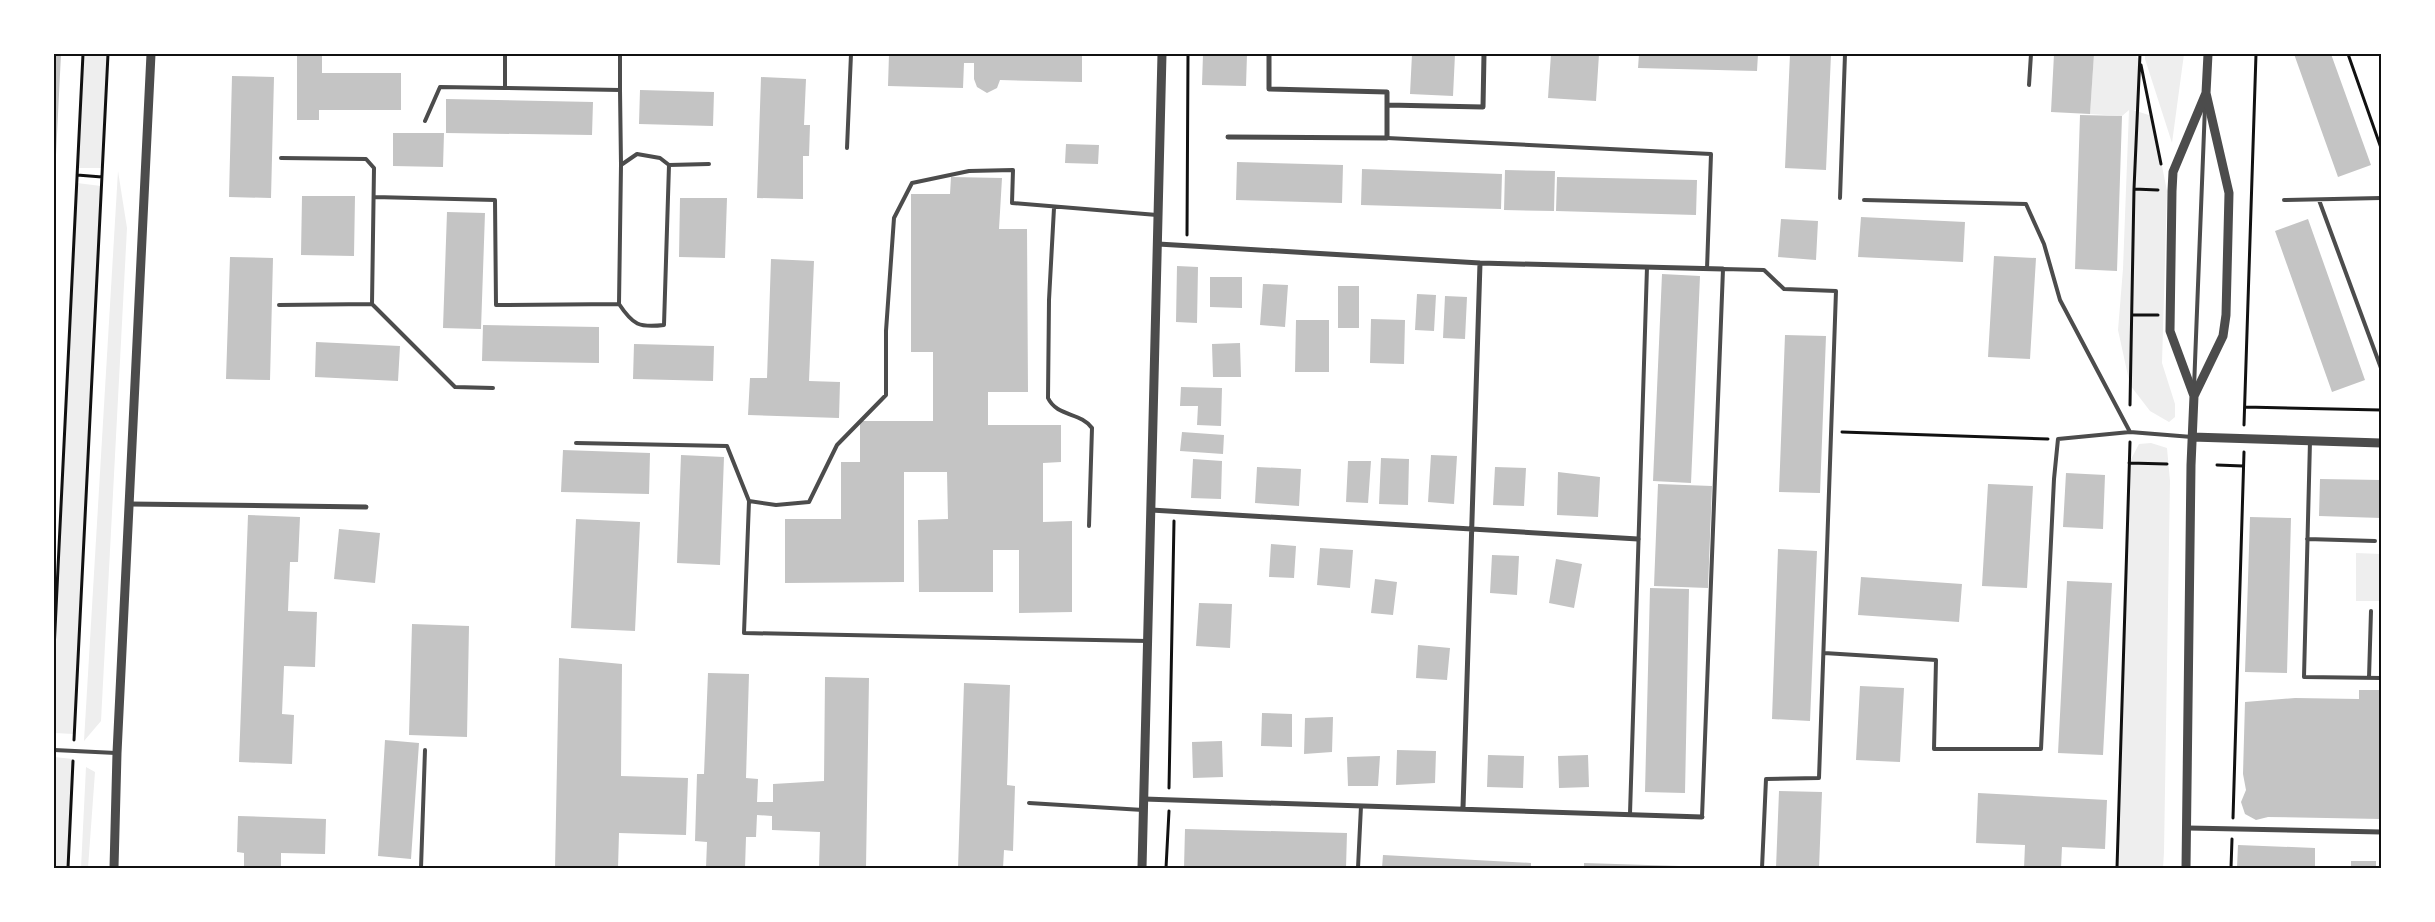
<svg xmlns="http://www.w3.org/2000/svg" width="2435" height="922" font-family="'Source Sans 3',sans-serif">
  <rect width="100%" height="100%" fill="#fff"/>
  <path fill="#eee" d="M83,54H108L102,168H77Z
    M2094,54H2135L2140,62L2138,110H2133L2152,116L2167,191L2162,363L2175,404V417L2169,422L2150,411L2130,385L2118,330L2123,269L2129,110L2122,116L2090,114Z
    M2145,54H2184L2172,143L2145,59Z
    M118,171L127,228L101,721L84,741Z
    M77,183L101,186L74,734L54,733V650Z
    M2151,443L2167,448L2170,481L2164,852L2163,868H2117L2129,463L2139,444Z
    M2356,553L2381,554V601H2356Z
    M54,757L73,759L68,868H54Z
    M86,767L95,772L88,868H81Z"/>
  <path fill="#c4c4c4" d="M54,54H61L55,175H54Z
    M297,54H322V73H401V110H319V120H297Z
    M889,54H1082V82L1000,80L997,88L987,93L977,87L974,79V63H964L963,88L888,86Z
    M1203,54H1247L1246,86L1202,85Z
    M1412,54H1455L1453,96L1410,94Z
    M1551,54H1599L1596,101L1548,98Z
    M1639,54H1758L1757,71L1638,68Z
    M1790,54H1831L1826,170L1785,168Z
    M2054,54H2094L2090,114L2051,112Z
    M2294,54H2331L2371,165L2338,177Z
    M232,76L274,77L271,198L229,197Z
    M761,77L806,79L804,125H810L809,156H803V199L757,198Z
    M640,90L714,92L713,126L639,124Z
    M446,99L593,102L592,135L446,133Z
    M2080,115L2122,116L2117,271L2075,269Z
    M393,133H444L443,167L393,166Z
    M1066,144L1099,145L1098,164L1065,163Z
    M1237,162L1343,165L1342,203L1236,200Z
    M1362,169L1502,174L1501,209L1361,205Z
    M1505,170L1555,171L1554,211L1504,210Z
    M951,177L1002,178L999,229H1027L1028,392H988V425H1061V462L1043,463V522L1072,521V612L1019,613V550H993V592H919L918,520L948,519L947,472H904V582L785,583V519H841V462H860V421H933V352H911V194H950Z
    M1557,177L1697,180L1696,215L1556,211Z
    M302,196H355L354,256L301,255Z
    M680,198H727L725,258L679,257Z
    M447,212L485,213L481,329L443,328Z
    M1861,217L1965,222L1963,262L1858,257Z
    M1781,219L1818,221L1816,260L1778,257Z
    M2308,219L2365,380L2332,392L2275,231Z
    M1994,256L2036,258L2030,359L1988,357Z
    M230,257L273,258L270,380L226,379Z
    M771,259L814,261L809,381L840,382L839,418L748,415L750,378H767Z
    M1177,266L1198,267L1197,323L1176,322Z
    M1662,274L1700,276L1691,483L1653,481Z
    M1210,277H1242V308L1210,307Z
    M1263,284L1288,285L1285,327L1260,325Z
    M1338,286H1359V328H1338Z
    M1417,294L1436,295L1434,331L1415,330Z
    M1445,296L1467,297L1465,339L1443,338Z
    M1371,319L1405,320L1404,364L1370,363Z
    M1296,320H1329V372H1295Z
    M483,325L599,327V363L482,361Z
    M1785,335L1826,336L1820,493L1779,492Z
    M316,342L400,346L398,381L315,377Z
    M1240,343L1241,377H1213L1212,344Z
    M634,344L714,346L713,381L633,379Z
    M1181,387L1222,388L1221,426L1197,425L1198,406H1180Z
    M1182,432L1224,435L1223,454L1180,451Z
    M563,450L650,453L649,494L561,492Z
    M681,455L724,457L720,565L677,563Z
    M1431,455L1457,456L1454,504L1428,502Z
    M1381,458L1409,459L1408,505L1379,504Z
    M1193,459L1222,461L1221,499L1191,498Z
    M1348,461H1371L1368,503L1346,502Z
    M1257,467L1301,469L1299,506L1255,503Z
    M1495,467L1526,468L1524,506L1493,505Z
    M1558,472L1600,477L1598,517L1557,515Z
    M2066,473L2105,475L2103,529L2063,527Z
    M2320,479L2381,480V518L2319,516Z
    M1658,484L1712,486L1708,588L1654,586Z
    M1988,484L2033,486L2027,588L1982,586Z
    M248,515L300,517L298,562H290L288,611L317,612L315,667L284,666L282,714L294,715L292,764L239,762Z
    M2250,517L2291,518L2287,673L2245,672Z
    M576,519L640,522L635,631L571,628Z
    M339,529L380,533L375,583L334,579Z
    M1271,544L1296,546L1294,578L1269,577Z
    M1320,548L1353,550L1350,588L1317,585Z
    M1778,549L1817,551L1810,721L1772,719Z
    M1492,555L1519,556L1517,595L1490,593Z
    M1556,559L1582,564L1574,608L1549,603Z
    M1861,577L1962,584L1959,622L1858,615Z
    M1375,579L1397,582L1393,615L1371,613Z
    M2067,581L2112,583L2103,755L2058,753Z
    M1650,588L1689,589L1685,793L1645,792Z
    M1199,603L1232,604L1230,648L1196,646Z
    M412,624L469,626L467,737L409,735Z
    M1418,645L1450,648L1447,680L1416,678Z
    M559,658L622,664L621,776L688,778L686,835L619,833L618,868H555Z
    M708,673L749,674L746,778L758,779L757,802H773V784L824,781L825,677L869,678L866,868H819L820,832L772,830V816L757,815L756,837H746L745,868H706L707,842L695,841L697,774H704Z
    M964,683L1010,685L1007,785L1015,786L1013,851L1004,850L1003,868H958Z
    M1860,686L1904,688L1900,762L1856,760Z
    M2359,690H2381V819L2268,817L2256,820L2245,814L2241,802L2246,790L2243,774L2245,702L2295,698L2359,699Z
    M1262,713L1292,714V747L1261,746Z
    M1333,717L1332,752L1304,754L1305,718Z
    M385,740L419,743L411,859L378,856Z
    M1222,741L1223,777L1193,778L1192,742Z
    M1397,750L1436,751L1435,783L1396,785Z
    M1488,755L1524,756L1523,788L1487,787Z
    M1588,755L1589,787L1559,788L1558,756Z
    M1380,756L1378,786H1348L1347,757Z
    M1779,791L1822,792L1819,868H1776Z
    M1978,793L2107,800L2105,849L2062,847L2061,868H2024L2025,845L1976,843Z
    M238,816L326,819L325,854L281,853V868H244V853L237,852Z
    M1185,829L1347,833L1346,868H1184Z
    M2238,845L2315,848V868H2237Z
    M1383,855L1531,863V868H1382Z
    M2351,861H2376V868H2351Z
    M1584,863L1711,867V868H1584Z"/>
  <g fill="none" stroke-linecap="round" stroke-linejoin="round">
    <path stroke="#111" stroke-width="3" d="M2348,54L2381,148
      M2141,65L2161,164
      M77,175L102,177
      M2134,189L2158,190
      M1187,235L1188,54
      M2132,315H2158
      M2130,405L2134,189L2140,54
      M2245,407L2381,410
      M2244,425L2256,54
      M1842,432L2048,439
      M2129,463L2167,464
      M2217,465L2243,466
      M54,650L83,54
      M74,740L108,54
      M1169,788L1174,521
      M2233,818L2244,452
      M68,868L73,761
      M1166,868L1169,811
      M2117,868L2130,442
      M2231,868L2232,839"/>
    <path stroke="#4c4c4c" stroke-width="4" d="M2029,85L2031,54
      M505,88L620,90L621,165
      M620,90V54
      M425,121L440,87L505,88V54
      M1387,138L1711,154L1707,269
      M847,148L851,54
      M281,158L366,159L374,168L372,304L455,387L493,388
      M669,165L709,164
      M374,197L495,200L496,305L619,304C633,325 639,328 664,325L669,165L660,158L637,154L621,165L619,304
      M1840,198L1845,54
      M1864,200L2026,204L2044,244L2060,300L2130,432
      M2284,200L2381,198
      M2319,200L2381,368
      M1054,208L1049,300L1048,398C1057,417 1081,412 1092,428L1089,526
      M279,305L372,304
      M2194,388L2205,106
      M2310,441L2304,677L2381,678
      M576,443L727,446L749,501L744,633L1148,641
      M749,501L776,505L809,502L837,445L886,395V331L894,218L912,183L969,171L1013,170L1012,203L1157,215
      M2307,539L2375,541
      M1824,653L1936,660L1934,749H2041L2054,479L2058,439L2130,432L2192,437
      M2369,678L2371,611
      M54,750L116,753
      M1029,803L1143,810
      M1630,814L1647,267
      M1702,817L1723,269L1764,270L1784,289L1836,291L1819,778L1766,779L1762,868
      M421,868L425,750
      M1358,868L1361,806"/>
    <path stroke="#4c4c4c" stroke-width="5" d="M1387,105L1483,107L1484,54
      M1228,137L1387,138V92L1269,89V54
      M1158,244L1480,263L1723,269
      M130,504L366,507
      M1151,510L1638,539
      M1144,799L1702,817
      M1463,808L1480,263
      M2188,828L2381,832"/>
    <path stroke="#4c4c4c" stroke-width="9" d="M2194,396L2223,336L2226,315L2229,193L2206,93L2208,54
      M2192,437L2381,443
      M114,868L117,753L151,54
      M1142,868L1162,54
      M2186,868L2191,465L2194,396L2170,331L2172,191L2173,172L2206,93"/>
  </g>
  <rect width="2435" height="922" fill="none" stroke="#ffffff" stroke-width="110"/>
  <rect x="55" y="55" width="2325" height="812" fill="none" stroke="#111" stroke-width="2"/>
</svg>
